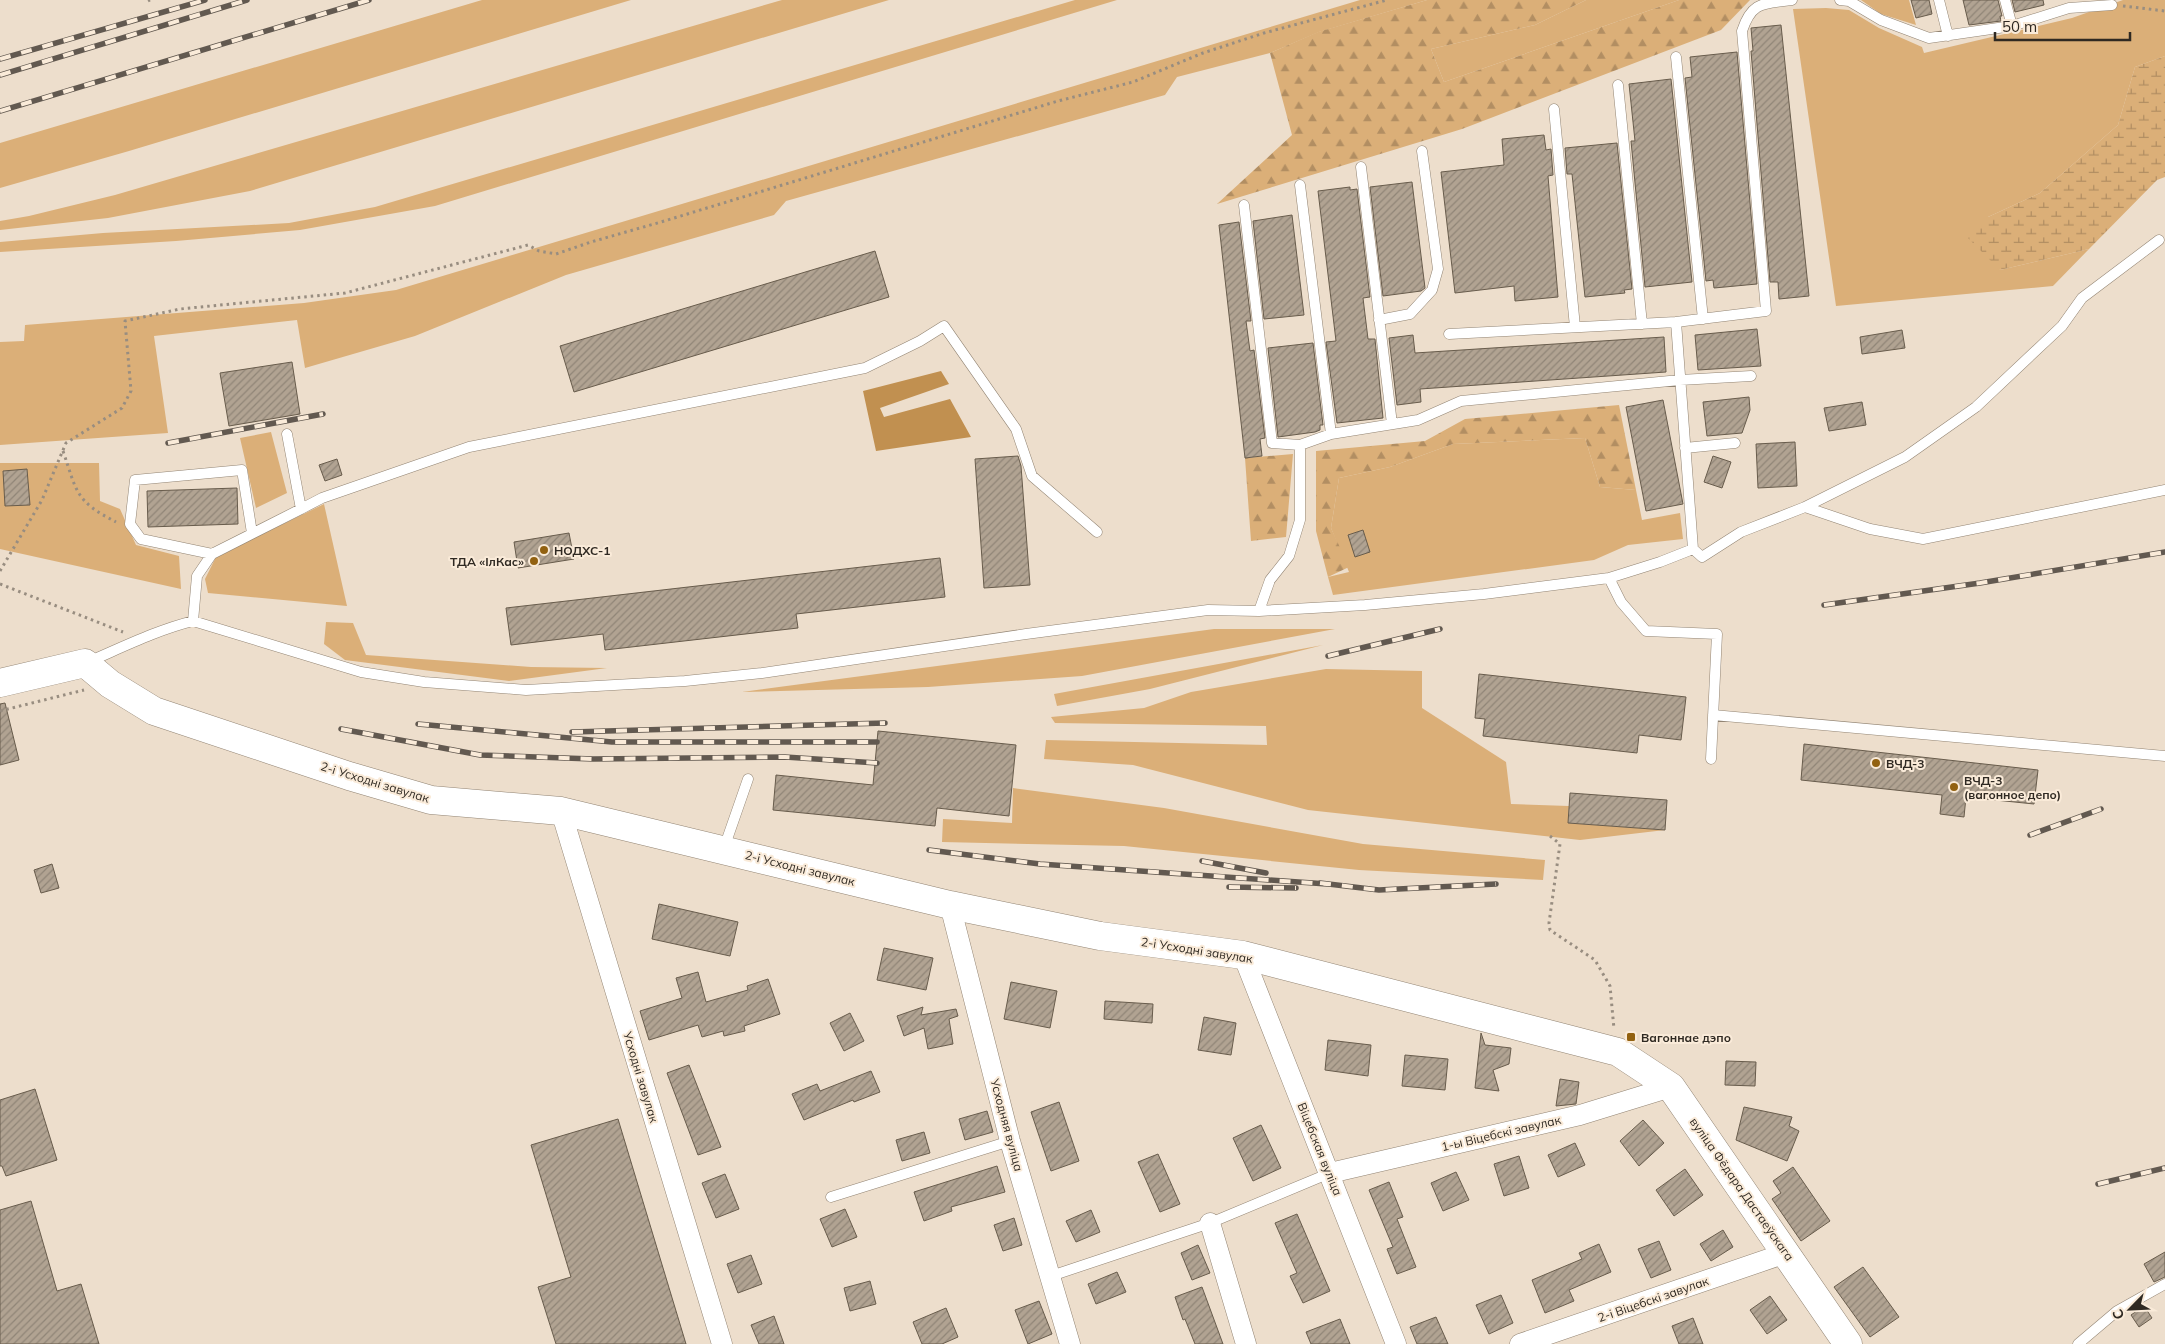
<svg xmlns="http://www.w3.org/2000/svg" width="2165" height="1344" font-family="Mulish,sans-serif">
  <defs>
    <pattern id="forest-firs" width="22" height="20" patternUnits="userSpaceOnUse" patternTransform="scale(1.25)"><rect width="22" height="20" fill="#dbaf78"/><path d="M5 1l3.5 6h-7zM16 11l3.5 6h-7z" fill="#b28e62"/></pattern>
    <pattern id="wetland-marsh" width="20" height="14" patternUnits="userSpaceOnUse" patternTransform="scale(1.25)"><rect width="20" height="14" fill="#dbaf78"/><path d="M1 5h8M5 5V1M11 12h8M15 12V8" fill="none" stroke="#b28e62"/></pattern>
    <pattern id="building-hatch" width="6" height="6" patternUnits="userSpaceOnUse" patternTransform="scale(1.25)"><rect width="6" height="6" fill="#b1a392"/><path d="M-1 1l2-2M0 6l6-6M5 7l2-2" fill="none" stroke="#908577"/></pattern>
  </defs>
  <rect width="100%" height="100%" fill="#eddecc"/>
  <path fill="#dbaf78" d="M482,0H631L129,151L0,188V143Z
    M782,0H889L250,191L108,218L0,230V221L29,216L115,195Z
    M1075,0H1117L435,206L300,230L176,241L0,252V242L103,233L289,223L375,207Z
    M1360,0H1427L1319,32L1270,53L1177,77L1165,95L786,201L774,215L566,275L415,336L305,368L297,320L154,336L168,433L0,445V342L24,341L25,325L304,303L396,290Z
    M1586,0H1679L1444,82L1431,49L1535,25Z
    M1861,0H1909L1916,25L1881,14Z
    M2123,0H2165V56L2135,67L2118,125L2040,193L1988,217L2000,270L2089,249L2053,286L1836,306L1793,9L1826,8L1849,10L1879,28L1922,47L1924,53L2072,18Z
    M271,432L287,493L256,508L240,438Z
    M1585,438L1600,487L1636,490L1642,520L1680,513L1683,539L1628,545L1594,560L1333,595L1328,577L1349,572L1331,528L1339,478L1390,467L1453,444Z
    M0,463H99L100,501L120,509L136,545L179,556L181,589L0,549Z
    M324,504L347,606L208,593L205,579L216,557Z
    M326,622L353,623L366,655L531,667L607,668L509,681L345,660L324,644Z
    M1214,629H1335L1082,676L928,687L742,692Z
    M1323,645L1150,689L1057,706L1054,694Z
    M1326,669L1422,671V708L1506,762L1511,804L1569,806L1568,823L1665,830L1580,840L1308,810L1133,765L1044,759L1046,740L1267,745L1266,726L1055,723L1051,717L1144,708L1191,692Z
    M1013,788L1164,808L1363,844L1545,860L1543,880L1359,870L1124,846L942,842L943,819L1012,823Z"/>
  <path fill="url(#forest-firs)" d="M1427,0H1586L1535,25L1431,49L1444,82L1679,0H1750L1721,30L1462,129L1217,204L1292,135L1270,53L1318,32Z
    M1619,405L1636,490L1600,487L1585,438L1453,444L1390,467L1339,478L1331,528L1349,567L1328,577L1316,531V451L1425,441L1465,419Z
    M1293,454L1286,537L1251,541L1245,458Z"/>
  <path fill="url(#wetland-marsh)" d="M2165,56V177L2157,180L2089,249L2000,270L1968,238L1988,217L2040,193L2118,125L2135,67Z"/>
  <path fill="#c19050" d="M941,371L949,384L880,408L884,417L950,399L971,437L876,451L863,391Z"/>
  <path fill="url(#building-hatch)" stroke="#685c4c" d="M1911,0H1929L1932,14L1916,18Z
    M1963,0H1998L2002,16H2000L2001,21L1969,25Z
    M2012,0H2043L2044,5L2015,12Z
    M1781,25L1809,296L1779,299L1778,282H1770L1751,51H1753L1751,28Z
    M1737,52L1757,284L1714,288L1713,280L1706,281L1685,78L1692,77L1690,57Z
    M1671,79L1692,282L1645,287L1631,141H1635L1629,84Z
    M1544,135L1546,150L1551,149L1553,175L1548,176L1558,297L1515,301L1514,286L1455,293L1441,172L1504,165L1502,139Z
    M1617,143L1632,289L1624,290L1625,293L1585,297L1572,174H1567L1565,148Z
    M1412,182L1425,288L1421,291L1383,296L1370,187Z
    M1350,187V190L1357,189L1370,297L1363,298L1368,339H1375L1383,418L1337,423L1326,342L1336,341L1318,191Z
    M1292,215L1304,315L1264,319L1253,221Z
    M1239,222L1251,321H1246L1250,351L1254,350L1265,438L1260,439L1262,456L1245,458L1219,225Z
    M875,251L889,297L574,392L560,346Z
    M1757,329L1761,366L1698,370L1695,335Z
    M1902,330L1905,348L1862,354L1860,337Z
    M1413,335L1415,353L1664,337L1666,372L1420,389L1421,402L1397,405L1389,338Z
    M1313,343L1323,425H1320V430L1315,432L1278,437L1268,348Z
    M292,362L300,414L229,426L220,373Z
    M1749,397L1750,410L1742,433L1707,436L1703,402Z
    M1663,400L1683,504L1646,511L1626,407Z
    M1862,402L1866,425L1829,431L1824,408Z
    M1795,442L1797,486L1758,488L1756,444Z
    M1018,456L1021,466L1030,585L984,588L975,459Z
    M1713,456L1731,462L1722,488L1704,482Z
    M337,459L342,475L325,481L319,465Z
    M27,469L30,505L5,506L3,471Z
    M237,488L238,524L148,527L147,491Z
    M1363,530L1370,552L1355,557L1348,535Z
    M569,533L574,559L518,568L514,542Z
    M940,558L945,597L796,614L798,628L605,650L603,634L511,645L506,608Z
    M1479,674L1686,697L1681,740L1639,735L1637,753L1483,736L1485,719L1475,718Z
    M5,703L19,760L0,765V704Z
    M878,731L1016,745L1009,816L937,808L935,826L773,810L776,775L873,785Z
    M1804,744L2038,770L2034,804L1966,797L1964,817L1940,814L1942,795L1801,780Z
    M1570,793L1667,800L1665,830L1568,823Z
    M52,864L59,888L41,893L34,870Z
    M659,904L738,922L730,956L652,939Z
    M884,948L933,958L926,990L877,980Z
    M698,972L706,1002L748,990L747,986L768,979L780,1014L744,1026L745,1031L724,1036L723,1031L702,1037L698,1025L649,1040L640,1011L682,998L676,978Z
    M1011,982L1057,991L1050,1028L1004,1019Z
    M1105,1001L1153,1004L1152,1023L1104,1019Z
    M923,1007L921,1015L956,1009L958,1016L949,1019L953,1044L928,1049L924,1028L904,1036L897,1016Z
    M850,1013L864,1041L844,1051L830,1023Z
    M1204,1017L1236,1023L1231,1055L1198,1050Z
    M1481,1033L1485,1045L1511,1048L1509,1064L1493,1070L1499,1091L1475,1088Z
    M1328,1040L1371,1045L1368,1076L1325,1070Z
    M1405,1055L1448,1059L1445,1090L1402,1086Z
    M1726,1061L1756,1062L1755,1086L1725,1085Z
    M689,1065L721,1147L698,1155L667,1073Z
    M871,1071L880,1092L854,1102L853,1100L804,1120L792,1094L817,1084L820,1091Z
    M1560,1079L1579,1082L1576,1104L1556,1106Z
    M35,1089L57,1160L6,1176L2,1166H0V1100Z
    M1059,1102L1079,1161L1051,1171L1031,1112Z
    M1744,1107L1792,1117L1789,1126L1799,1131L1787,1161L1736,1140Z
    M987,1111L993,1132L965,1140L959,1119Z
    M618,1119L686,1344H556L538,1287L571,1277L531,1145Z
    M1643,1120L1664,1143L1639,1166L1620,1141Z
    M1261,1125L1281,1168L1253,1181L1233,1138Z
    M924,1132L930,1153L902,1161L896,1140Z
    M1575,1143L1585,1165L1558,1177L1548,1155Z
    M1158,1154L1180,1204L1160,1212L1138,1162Z
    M1519,1156L1529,1188L1504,1196L1494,1164Z
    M997,1166L1005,1192L951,1207L952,1211L924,1221L914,1192Z
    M1793,1167L1830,1221L1801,1241L1772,1199L1781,1193L1773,1181Z
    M1685,1169L1703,1195L1674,1216L1656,1190Z
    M1456,1172L1469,1200L1443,1211L1431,1183Z
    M725,1174L739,1209L716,1218L702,1183Z
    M1389,1182L1403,1217L1397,1219L1416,1267L1397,1274L1387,1249L1393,1247L1369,1190Z
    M31,1201L57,1291L81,1284L99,1344H0V1210Z
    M845,1209L857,1237L832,1247L820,1219Z
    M1091,1210L1100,1232L1076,1242L1066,1221Z
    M1297,1214L1330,1291L1303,1303L1290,1276L1297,1273L1275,1223Z
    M1014,1218L1022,1245L1003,1251L994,1225Z
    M1723,1230L1733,1247L1711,1261L1700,1244Z
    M1659,1241L1671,1270L1651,1278L1638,1249Z
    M1599,1244L1611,1272L1569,1290L1574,1301L1545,1313L1532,1280L1582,1259L1579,1253Z
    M1198,1245L1210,1273L1192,1280L1181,1253Z
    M2165,1252V1277L2154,1282L2144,1264Z
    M751,1255L762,1284L738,1293L727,1264Z
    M1863,1267L1899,1317L1870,1337L1834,1287Z
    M1117,1272L1126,1292L1096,1304L1088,1284Z
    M870,1281L876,1304L850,1311L844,1288Z
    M1202,1287L1223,1344H1195L1185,1319L1183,1320L1175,1297Z
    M1501,1295L1513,1323L1489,1334L1476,1305Z
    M1770,1296L1787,1320L1767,1334L1750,1310Z
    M1039,1301L1052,1334L1028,1344L1015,1310Z
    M2144,1306L2152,1318L2139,1327L2131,1315Z
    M946,1308L958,1337L942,1344H922L913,1322Z
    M774,1316L784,1344H759L751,1325Z
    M1436,1317L1448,1344H1417L1410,1327Z
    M1693,1318L1703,1344H1679L1672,1326Z
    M1340,1319L1350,1344H1311L1306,1332Z"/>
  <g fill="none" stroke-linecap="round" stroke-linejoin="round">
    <defs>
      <path id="lane" d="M1840,0L1849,1L1881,20L1929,38L2012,26L2069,8L2112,5
        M1939,0L1948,36
        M2005,0L2012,26
        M1676,57L1703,319
        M1618,85L1642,324
        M1554,109L1575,327
        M1361,167L1392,424
        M1300,185L1331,434
        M1244,205L1272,443L1300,445
        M1379,320L1410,314L1432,290L1438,269L1422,151
        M1449,334L1676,322
        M1685,448L1735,443
        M1805,507L1905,457L1976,407L2062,326L2082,298L2159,240
        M301,509L322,498L469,447L865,368L920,341L944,326L1016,429L1032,476L1097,532
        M1693,549L1676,322L1766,311L1742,31C1752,1 1763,4 1792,0
        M212,554L141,539L130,524L135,480L242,470L252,533
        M1609,578L1621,602L1646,631L1717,634L1711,759
        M1259,611L1270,580L1289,556L1300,520V445L1331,434L1418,420L1461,401L1680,380L1751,376
        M193,621L197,576L212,554L301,509L287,434
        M88,662C123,647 157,630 193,621L361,672L424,682L526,690L685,681L762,673L1026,634L1208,610L1259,611L1365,605L1484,594L1609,578L1660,562L1693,549L1702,557L1741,532L1805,507L1870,529L1923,539L2165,490
        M1713,715L2165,756
        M724,848L748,779
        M831,1197L1010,1141
        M1051,1276L1210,1223L1330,1173
        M2078,1344L2117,1311L2165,1284"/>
      <path id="street" d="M561,811L722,1344
        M950,905L1010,1141L1070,1344
        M1243,955L1396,1344
        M1330,1173L1580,1115L1671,1087
        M1210,1223L1246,1344
        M1520,1344L1786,1253"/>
      <path id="secondary" d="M0,683L85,663L110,684L154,711L349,776L431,800L561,811L950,905L1100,936L1243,955L1618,1052L1671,1087L1848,1344"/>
    </defs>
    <use href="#lane" stroke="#928473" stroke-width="11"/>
    <use href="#street" stroke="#928473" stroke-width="21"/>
    <use href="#secondary" stroke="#928473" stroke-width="29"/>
    <path stroke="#988d80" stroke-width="3" stroke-dasharray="2.5 4" stroke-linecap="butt" d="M148,1L150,0
      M2123,6L2165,11
      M63,451C77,492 75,501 116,522
      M0,571L42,500L66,443L122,408L131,391L125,321L180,309L345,293L528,245L539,251L556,254L591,242L661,222L1058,101L1133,82L1203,53L1264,33L1387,0
      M0,584L123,632
      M0,711L84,690
      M1550,836L1560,844L1549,923L1550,930L1595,960L1610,986L1614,1029"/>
    <use href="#lane" stroke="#fff" stroke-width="10"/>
    <use href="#street" stroke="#fff" stroke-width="20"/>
    <use href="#secondary" stroke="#fff" stroke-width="28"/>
    <defs>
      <path id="rail" d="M0,59L205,0
        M0,75L247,0
        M0,111L369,0
        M168,443L323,414
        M1824,605L1980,583L2165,552
        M1328,656L1440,629
        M418,724L612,742H877
        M341,729L480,755L593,759L785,757L877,763
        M572,732L885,723
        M2030,835L2101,809
        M929,850L1040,864L1327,884
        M1202,861L1266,873
        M1320,883L1379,890L1496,884
        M1229,887L1296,888
        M2098,1184L2165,1168"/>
    </defs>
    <use href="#rail" stroke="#625950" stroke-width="5.5"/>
    <use href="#rail" stroke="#faebd9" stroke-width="4" stroke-dasharray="11" stroke-linecap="butt"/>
  </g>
  <g fill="#926110" stroke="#faebd9" stroke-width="2">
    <circle cx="544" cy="550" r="5"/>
    <circle cx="534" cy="561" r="5"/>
    <circle cx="1876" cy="763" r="5"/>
    <circle cx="1954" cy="787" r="5"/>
    <rect x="1626" y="1032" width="10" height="10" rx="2.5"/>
  </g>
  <g text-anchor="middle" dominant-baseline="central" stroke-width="4" stroke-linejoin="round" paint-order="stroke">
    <g font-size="12" font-weight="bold" fill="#2f2922" stroke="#faebd9" text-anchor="start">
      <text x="554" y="550">НОДХС-1</text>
      <text x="524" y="561" text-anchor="end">ТДА «ІлКас»</text>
      <text x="1886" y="763">ВЧД-3</text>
      <text x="1964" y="780">ВЧД-3<tspan x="1964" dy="14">(вагонное депо)</tspan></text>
      <text x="1641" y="1037">Вагоннае дэпо</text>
    </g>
    <g font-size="12" fill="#2f2922" stroke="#faebd9">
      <text transform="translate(375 782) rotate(17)">2-і Усходні завулак</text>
      <text transform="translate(800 868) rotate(14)">2-і Усходні завулак</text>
      <text transform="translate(1197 950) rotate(9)">2-і Усходні завулак</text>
      <text transform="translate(641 1077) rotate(73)">Усходні завулак</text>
      <text transform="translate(1007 1125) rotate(75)">Усходняя вуліца</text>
      <text transform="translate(1501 1133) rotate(-13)">1-ы Віцебскі завулак</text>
      <text transform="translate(1320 1149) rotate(68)">Віцебская вуліца</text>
      <text transform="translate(1742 1189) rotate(55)">вуліца Фёдара Дастаеўскага</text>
      <text transform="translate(1653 1299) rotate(-19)">2-і Віцебскі завулак</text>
    </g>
  </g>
  <g transform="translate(2130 1309) rotate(246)" stroke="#faebd9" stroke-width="4" paint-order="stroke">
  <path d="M0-4L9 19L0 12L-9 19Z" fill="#2f2922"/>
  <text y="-8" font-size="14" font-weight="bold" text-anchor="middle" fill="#2f2922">С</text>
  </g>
  <path d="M1995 32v8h135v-8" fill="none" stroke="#2f2922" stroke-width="2.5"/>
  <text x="2002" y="32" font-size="15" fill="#2f2922" stroke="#faebd9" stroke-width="4" paint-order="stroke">50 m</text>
</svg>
